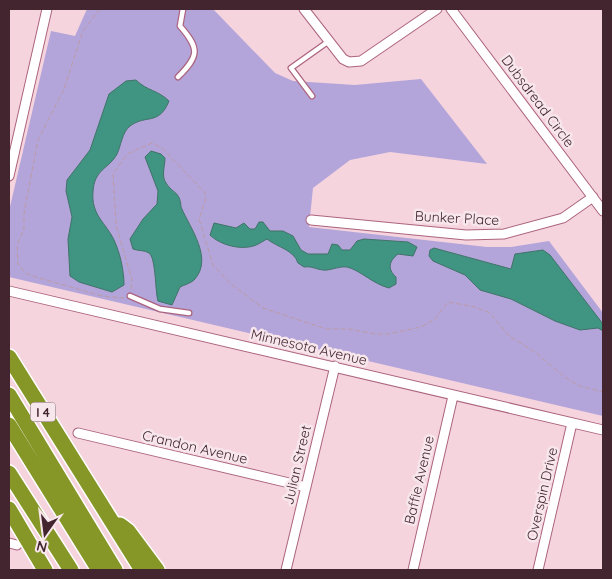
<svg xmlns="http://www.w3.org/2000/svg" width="612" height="579" font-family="Quicksand,sans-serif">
  <rect width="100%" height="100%" fill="#f5d4de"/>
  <path fill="#b3a4da" d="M87,9H213L275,73L293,81L355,85L421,79L487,164L390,152L350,160L313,188L309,227L487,247H511L549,241L603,313V416L9,277V211L51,31L75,36Z"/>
  <path fill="#409482" stroke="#417369" d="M136,80C147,91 158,90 169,101C159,126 146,114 130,126C122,132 121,146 117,154C109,169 94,169 93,192C91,215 106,223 114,240C120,253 124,270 124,285L112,292L79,282L70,276L68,239L72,217L66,191L67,180L90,150L109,94L126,81Z
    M151,151L161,154L165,158C165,166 161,176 166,183C173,194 180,191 181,207C190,228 214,259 194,280C191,283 184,285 180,287L172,305L158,301C155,290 156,258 149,253C145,250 138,251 133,249L130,239L143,219L157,204L158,191L145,157Z
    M259,222H263L270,231H283L293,236L301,250L308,254H328L332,244L338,245L342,250H350L357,241L364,239L408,242L417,247L413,256L398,254C389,261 387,269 396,277V284L389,288C373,284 360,270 347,267C338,266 330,271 323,270C315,269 312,266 304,267L298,263C294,250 277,247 267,239C263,241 261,243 256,245C242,251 220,245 210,235L214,223L236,228L244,223L250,229H255Z
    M434,248L511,269L515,254L543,250L550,255L603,324V331L598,328L580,330L555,321L511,299L480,290L465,275L433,261L429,256L430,250Z"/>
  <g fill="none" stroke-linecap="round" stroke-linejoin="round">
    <defs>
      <path id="service" d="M178,77C199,56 200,49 180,26L183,9
        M312,96L291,68L329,41
        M130,296L160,309L189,313"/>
      <path id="minor" d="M304,9L343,59L349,62L361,61L437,9
        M451,9L603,211
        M9,176L47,9
        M311,220L466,235L504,234L563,218L593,197
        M9,291L603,430
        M78,433L306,487
        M9,543L17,545
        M286,570L335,366
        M413,570L453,396
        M538,570L572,423"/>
      <path id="motorway" d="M9,357L142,570
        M9,395L115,570
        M9,425L99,570
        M9,473L71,570
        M9,509L45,570
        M120,525L128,531L157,570"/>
    </defs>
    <use href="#service" stroke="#ac647e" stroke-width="7"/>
    <use href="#minor" stroke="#ac647e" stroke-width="11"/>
    <use href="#motorway" stroke="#fff" stroke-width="18"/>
    <path stroke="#bb9ba5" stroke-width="1" stroke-dasharray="5 2.5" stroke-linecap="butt" d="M100,9L83,31L64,89L38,140L24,213V229L17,245L18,264L25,273L36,277L102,296L124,298
      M131,289L132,280L116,225L113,174L127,154L152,143L162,148L205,193L206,198L199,219L213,265L231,284L263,308L326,329H349L375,334H388L421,327L435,319L448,302L475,307L490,313L509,336L535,352L566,378L580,386L603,392"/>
    <use href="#service" stroke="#fff" stroke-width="4.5"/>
    <use href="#minor" stroke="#fff" stroke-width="9"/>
    <use href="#motorway" stroke="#879727" stroke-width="15"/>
  </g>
  <g text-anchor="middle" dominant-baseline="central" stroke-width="5" stroke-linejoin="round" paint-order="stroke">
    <rect fill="#f7e7ec" stroke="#795f68" stroke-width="1" x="30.5" y="402.5" width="25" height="19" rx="4"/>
    <g font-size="12" font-weight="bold" fill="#43252f">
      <text x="43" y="412">I 4</text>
    </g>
    <g font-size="14" fill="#43252f" stroke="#f7e7ec">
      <text transform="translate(538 101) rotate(53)">Dubsdread Circle</text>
      <text transform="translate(457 218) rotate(3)">Bunker Place</text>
      <text transform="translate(309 347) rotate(13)">Minnesota Avenue</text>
      <text transform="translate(195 447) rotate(13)">Crandon Avenue</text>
      <text transform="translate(297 465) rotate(-77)">Julian Street</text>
      <text transform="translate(419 480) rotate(-77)">Baffie Avenue</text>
      <text transform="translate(542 494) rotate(-77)">Overspin Drive</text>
    </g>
  </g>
  <rect width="612" height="579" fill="none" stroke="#43252f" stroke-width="20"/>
  <g transform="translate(45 534) rotate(194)" stroke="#f7e7ec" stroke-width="4" paint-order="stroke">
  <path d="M0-4L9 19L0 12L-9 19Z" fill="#43252f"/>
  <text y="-8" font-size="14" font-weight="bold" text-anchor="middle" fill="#43252f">N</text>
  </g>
</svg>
